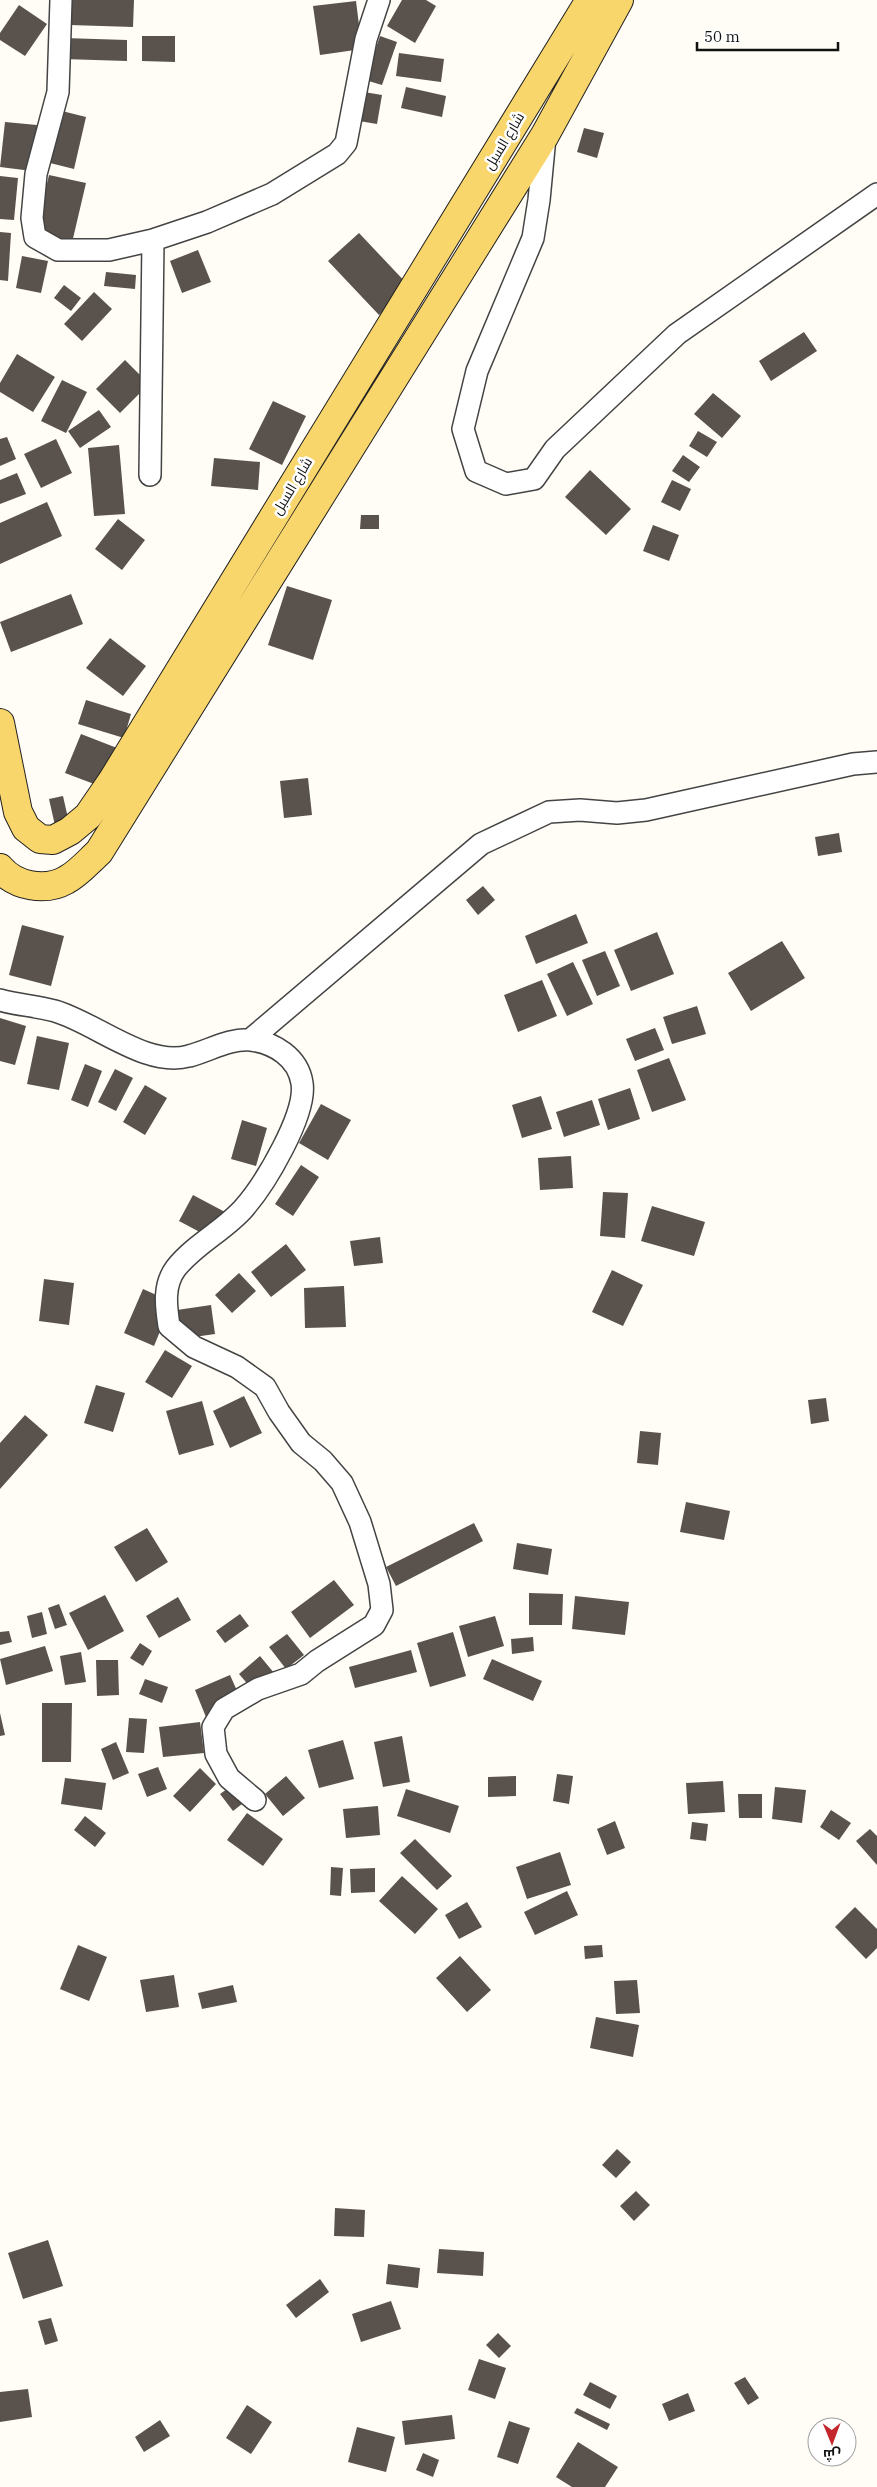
<svg xmlns="http://www.w3.org/2000/svg" width="877" height="2487" font-family="'IBM Plex Serif',Cairo,serif">
  <rect width="100%" height="100%" fill="#fffdf5"/>
  <path fill="#5a524d" d="M71,0H134L133,27L70,25Z
    M402,0H426L436,6L415,43L387,26Z
    M356,1L362,49L320,55L313,6Z
    M19,5L47,24L25,56L0,40V33Z
    M142,36H175V62L142,61Z
    M380,36L397,42L382,85L365,80Z
    M64,38L127,40V61L63,59Z
    M399,53L444,59L441,82L396,76Z
    M406,87L446,96L442,117L401,108Z
    M358,91L382,95L377,124L353,120Z
    M54,109L86,117L74,169L42,161Z
    M5,122L37,125L32,171L0,167Z
    M584,128L604,133L597,158L577,152Z
    M49,175L86,183L71,247L34,239Z
    M0,176L18,178L14,220L0,219Z
    M0,232L11,233L8,281L0,280Z
    M359,233L410,287L379,315L328,261Z
    M198,250L211,282L182,293L170,261Z
    M22,256L48,261L41,293L16,288Z
    M106,272L136,275L135,289L104,286Z
    M64,285L81,298L71,311L54,298Z
    M94,292L112,309L82,341L64,324Z
    M804,332L817,351L771,381L759,361Z
    M17,354L55,377L33,412L0,392V383Z
    M125,360L149,384L120,413L96,389Z
    M62,380L87,392L66,433L41,421Z
    M713,393L741,416L722,438L694,414Z
    M273,401L306,416L282,465L249,449Z
    M99,410L111,427L80,448L68,431Z
    M698,431L717,442L707,457L689,446Z
    M7,437L16,459L0,466V439Z
    M56,439L72,473L41,488L24,454Z
    M119,445L125,514L94,516L88,448Z
    M683,455L700,467L689,482L672,471Z
    M214,458L260,462L258,490L211,486Z
    M590,470L631,509L606,535L565,497Z
    M17,473L26,494L0,504V480Z
    M672,480L691,489L680,511L661,502Z
    M47,502L62,536L0,564V523Z
    M361,515H379V529H360Z
    M118,519L145,540L122,570L95,549Z
    M653,525L679,535L669,561L643,551Z
    M287,586L332,600L313,660L268,645Z
    M71,594L83,624L11,652L0,622Z
    M110,638L146,666L123,696L86,668Z
    M86,700L131,714L124,738L78,724Z
    M81,734L117,748L102,787L65,773Z
    M308,778L312,815L284,818L280,781Z
    M63,796L70,827L56,830L49,799Z
    M839,833L842,852L818,856L815,837Z
    M483,886L495,900L478,915L466,900Z
    M576,914L588,943L536,964L525,936Z
    M22,925L64,936L51,986L9,975Z
    M657,932L674,974L631,991L614,950Z
    M782,941L805,978L751,1011L728,973Z
    M605,951L620,986L597,996L582,960Z
    M573,962L593,1004L567,1016L547,974Z
    M542,980L557,1016L518,1032L504,995Z
    M697,1006L706,1034L672,1044L663,1017Z
    M0,1018L26,1026L15,1065L0,1061Z
    M655,1028L664,1050L635,1061L626,1039Z
    M37,1036L69,1043L59,1090L27,1084Z
    M669,1058L686,1100L652,1112L637,1070Z
    M85,1064L102,1071L88,1107L71,1100Z
    M115,1069L133,1078L116,1111L98,1102Z
    M145,1085L167,1098L145,1135L123,1122Z
    M630,1088L640,1119L608,1130L598,1099Z
    M541,1096L552,1129L522,1138L512,1105Z
    M592,1100L600,1125L564,1137L556,1112Z
    M321,1104L351,1120L328,1160L299,1143Z
    M242,1120L267,1128L256,1166L231,1159Z
    M571,1156L573,1188L540,1190L538,1158Z
    M301,1165L319,1177L293,1216L275,1204Z
    M603,1192L628,1193L625,1238L600,1236Z
    M193,1195L225,1212L211,1238L179,1221Z
    M652,1206L705,1222L694,1256L641,1241Z
    M380,1237L383,1263L354,1266L350,1241Z
    M286,1244L306,1270L271,1297L251,1272Z
    M612,1270L643,1285L623,1326L592,1312Z
    M239,1273L256,1291L232,1313L215,1295Z
    M44,1279L74,1283L69,1325L39,1321Z
    M344,1286L346,1327L305,1328L304,1288Z
    M143,1289L172,1302L154,1346L124,1333Z
    M211,1305L215,1334L180,1339L177,1310Z
    M165,1350L192,1366L172,1398L145,1382Z
    M96,1385L125,1393L113,1432L84,1423Z
    M244,1396L262,1433L230,1448L213,1411Z
    M826,1398L829,1421L811,1424L808,1400Z
    M202,1401L214,1445L179,1455L166,1411Z
    M25,1415L48,1435L0,1489V1443Z
    M640,1431L661,1433L658,1465L637,1463Z
    M686,1502L730,1511L724,1540L680,1532Z
    M474,1523L483,1541L396,1586L386,1567Z
    M147,1528L168,1562L136,1582L114,1547Z
    M517,1543L552,1549L548,1575L513,1569Z
    M334,1580L354,1605L310,1638L291,1612Z
    M529,1593L563,1594L562,1625H529Z
    M105,1595L124,1631L88,1650L69,1613Z
    M575,1596L629,1602L625,1635L572,1629Z
    M178,1597L191,1620L159,1638L146,1616Z
    M59,1604L67,1625L55,1629L48,1608Z
    M42,1612L47,1634L32,1638L27,1616Z
    M240,1614L249,1626L225,1643L216,1631Z
    M495,1616L504,1646L468,1657L459,1626Z
    M9,1631L12,1642L0,1645V1632Z
    M453,1632L466,1676L430,1687L417,1643Z
    M287,1634L304,1655L286,1669L269,1647Z
    M533,1637L534,1651L512,1654L511,1639Z
    M140,1643L152,1651L143,1666L130,1658Z
    M45,1646L53,1671L6,1685L0,1659Z
    M411,1650L417,1672L355,1688L349,1667Z
    M81,1652L86,1682L65,1685L60,1656Z
    M260,1656L279,1679L258,1696L239,1674Z
    M492,1659L542,1681L533,1701L483,1679Z
    M96,1660H118L119,1695L97,1696Z
    M230,1675L242,1702L206,1717L195,1690Z
    M145,1679L168,1687L162,1703L139,1694Z
    M42,1703H72L71,1762H42Z
    M0,1713L5,1735L0,1736Z
    M129,1718L147,1719L144,1753L126,1752Z
    M200,1722L204,1753L163,1757L159,1727Z
    M402,1736L410,1782L383,1787L374,1742Z
    M343,1740L354,1779L319,1788L308,1750Z
    M116,1742L129,1773L113,1780L101,1749Z
    M158,1767L167,1789L147,1797L138,1774Z
    M200,1768L216,1784L190,1812L173,1796Z
    M557,1774L573,1776L569,1804L553,1801Z
    M286,1776L305,1798L283,1816L265,1794Z
    M516,1776V1796L488,1797V1777Z
    M65,1778L106,1783L102,1810L61,1804Z
    M723,1781L725,1812L688,1814L686,1783Z
    M230,1787L242,1804L233,1811L220,1794Z
    M775,1787L806,1790L802,1823L772,1819Z
    M406,1789L459,1806L450,1833L397,1816Z
    M738,1794H762V1818H739Z
    M378,1806L380,1835L346,1838L343,1809Z
    M831,1810L851,1823L839,1840L820,1827Z
    M247,1813L283,1839L263,1866L227,1840Z
    M85,1816L106,1833L95,1847L74,1830Z
    M615,1821L625,1848L607,1855L597,1829Z
    M692,1822L708,1824L706,1841L690,1839Z
    M870,1829L877,1836V1865L856,1841Z
    M415,1839L452,1876L437,1890L400,1853Z
    M560,1852L571,1885L527,1899L516,1867Z
    M331,1867L343,1868L341,1896L330,1895Z
    M375,1868V1892L351,1893L350,1869Z
    M402,1876L438,1909L415,1934L379,1901Z
    M567,1891L578,1915L535,1935L524,1912Z
    M467,1902L482,1927L459,1939L445,1915Z
    M855,1907L877,1929V1948L866,1959L835,1927Z
    M78,1945L107,1957L89,2001L60,1989Z
    M602,1945L603,1957L585,1959L584,1946Z
    M460,1956L491,1990L467,2012L436,1978Z
    M174,1975L179,2007L146,2012L140,1980Z
    M637,1980L640,2013L616,2014L614,1981Z
    M233,1985L237,2002L202,2009L198,1993Z
    M596,2017L639,2025L633,2057L590,2048Z
    M617,2149L631,2162L616,2178L602,2165Z
    M636,2191L650,2205L634,2221L620,2206Z
    M335,2208L365,2210L364,2237L334,2236Z
    M48,2240L63,2286L23,2299L8,2253Z
    M439,2249L484,2252L483,2276L437,2273Z
    M388,2264L420,2268L418,2288L386,2284Z
    M320,2279L329,2292L296,2318L286,2305Z
    M391,2301L401,2329L361,2342L352,2314Z
    M51,2318L58,2341L45,2345L38,2321Z
    M498,2333L511,2346L499,2358L486,2345Z
    M479,2359L506,2368L495,2399L468,2390Z
    M745,2377L759,2398L748,2405L734,2383Z
    M590,2382L617,2396L610,2409L583,2395Z
    M28,2389L32,2417L0,2422V2392Z
    M688,2393L695,2411L669,2421L662,2404Z
    M247,2405L272,2422L251,2454L226,2438Z
    M577,2408L610,2424L607,2430L574,2413Z
    M452,2415L455,2439L405,2445L402,2421Z
    M160,2420L170,2436L144,2452L135,2437Z
    M509,2421L530,2428L518,2464L497,2457Z
    M357,2427L395,2437L386,2472L348,2462Z
    M578,2442L618,2467L605,2487H572L556,2477Z
    M423,2453L439,2460L433,2477L416,2470Z"/>
  <g fill="none" stroke-linecap="round" stroke-linejoin="round">
    <defs>
      <path id="street" d="M61,0L58,92L36,174L32,218L35,237L58,250H109L153,240L207,222L272,194L337,154L346,143L366,39L379,0
        M545,137L539,200L533,238L477,371L463,429L476,471L506,484L534,479L555,449L677,334L877,194
        M150,475L153,240
        M0,1000C18,1005 37,1006 55,1011C96,1023 146,1068 189,1056C209,1051 229,1038 251,1040C274,1043 298,1057 302,1083C307,1114 265,1184 244,1208C225,1230 195,1244 176,1268C163,1285 166,1306 169,1326L194,1347L237,1367L265,1387L279,1412L301,1443L323,1461L342,1483L360,1522L379,1584L382,1610L374,1625L317,1661L301,1674L258,1689L224,1709L213,1727L216,1754L229,1778L255,1800
        M250,1040L481,844L549,812L580,810L617,813L646,810L853,764L877,762"/>
      <path id="primary" d="M0,723L18,812L26,828L40,839L53,840L70,831L88,816L112,781L590,0
        M0,868C15,886 45,892 66,880C78,874 89,861 99,852L545,135L619,0"/>
    </defs>
    <use href="#street" stroke="#444" stroke-width="24"/>
    <use href="#primary" stroke="#222" stroke-width="30"/>
    <use href="#street" stroke="#fff" stroke-width="21"/>
    <use href="#primary" stroke="#f9d66b" stroke-width="28"/>
  </g>
  <g text-anchor="middle" dominant-baseline="central" stroke-width="5" stroke-linejoin="round" paint-order="stroke">
    <g font-size="14" fill="#111" stroke="#fff">
      <text transform="translate(504 141) rotate(-59)">شارع السبل</text>
      <text transform="translate(292 486) rotate(-59)">شارع السبل</text>
    </g>
  </g>
  <g transform="translate(832 2442) rotate(179)"><circle r="24" fill="#ffffff" stroke="#a0a0a0"/>
  <path d="M0-4L9 19L0 12L-9 19Z" fill="#c4262e"/>
  <text y="-8" font-size="14" font-weight="bold" text-anchor="middle" fill="#111111">ش</text>
  </g>
  <path d="M697 42v8h141v-8" fill="none" stroke="#111111" stroke-width="2.5"/>
  <text x="704" y="42" font-size="15" fill="#111111" stroke="#ffffff" stroke-width="4" paint-order="stroke">50 m</text>
</svg>
